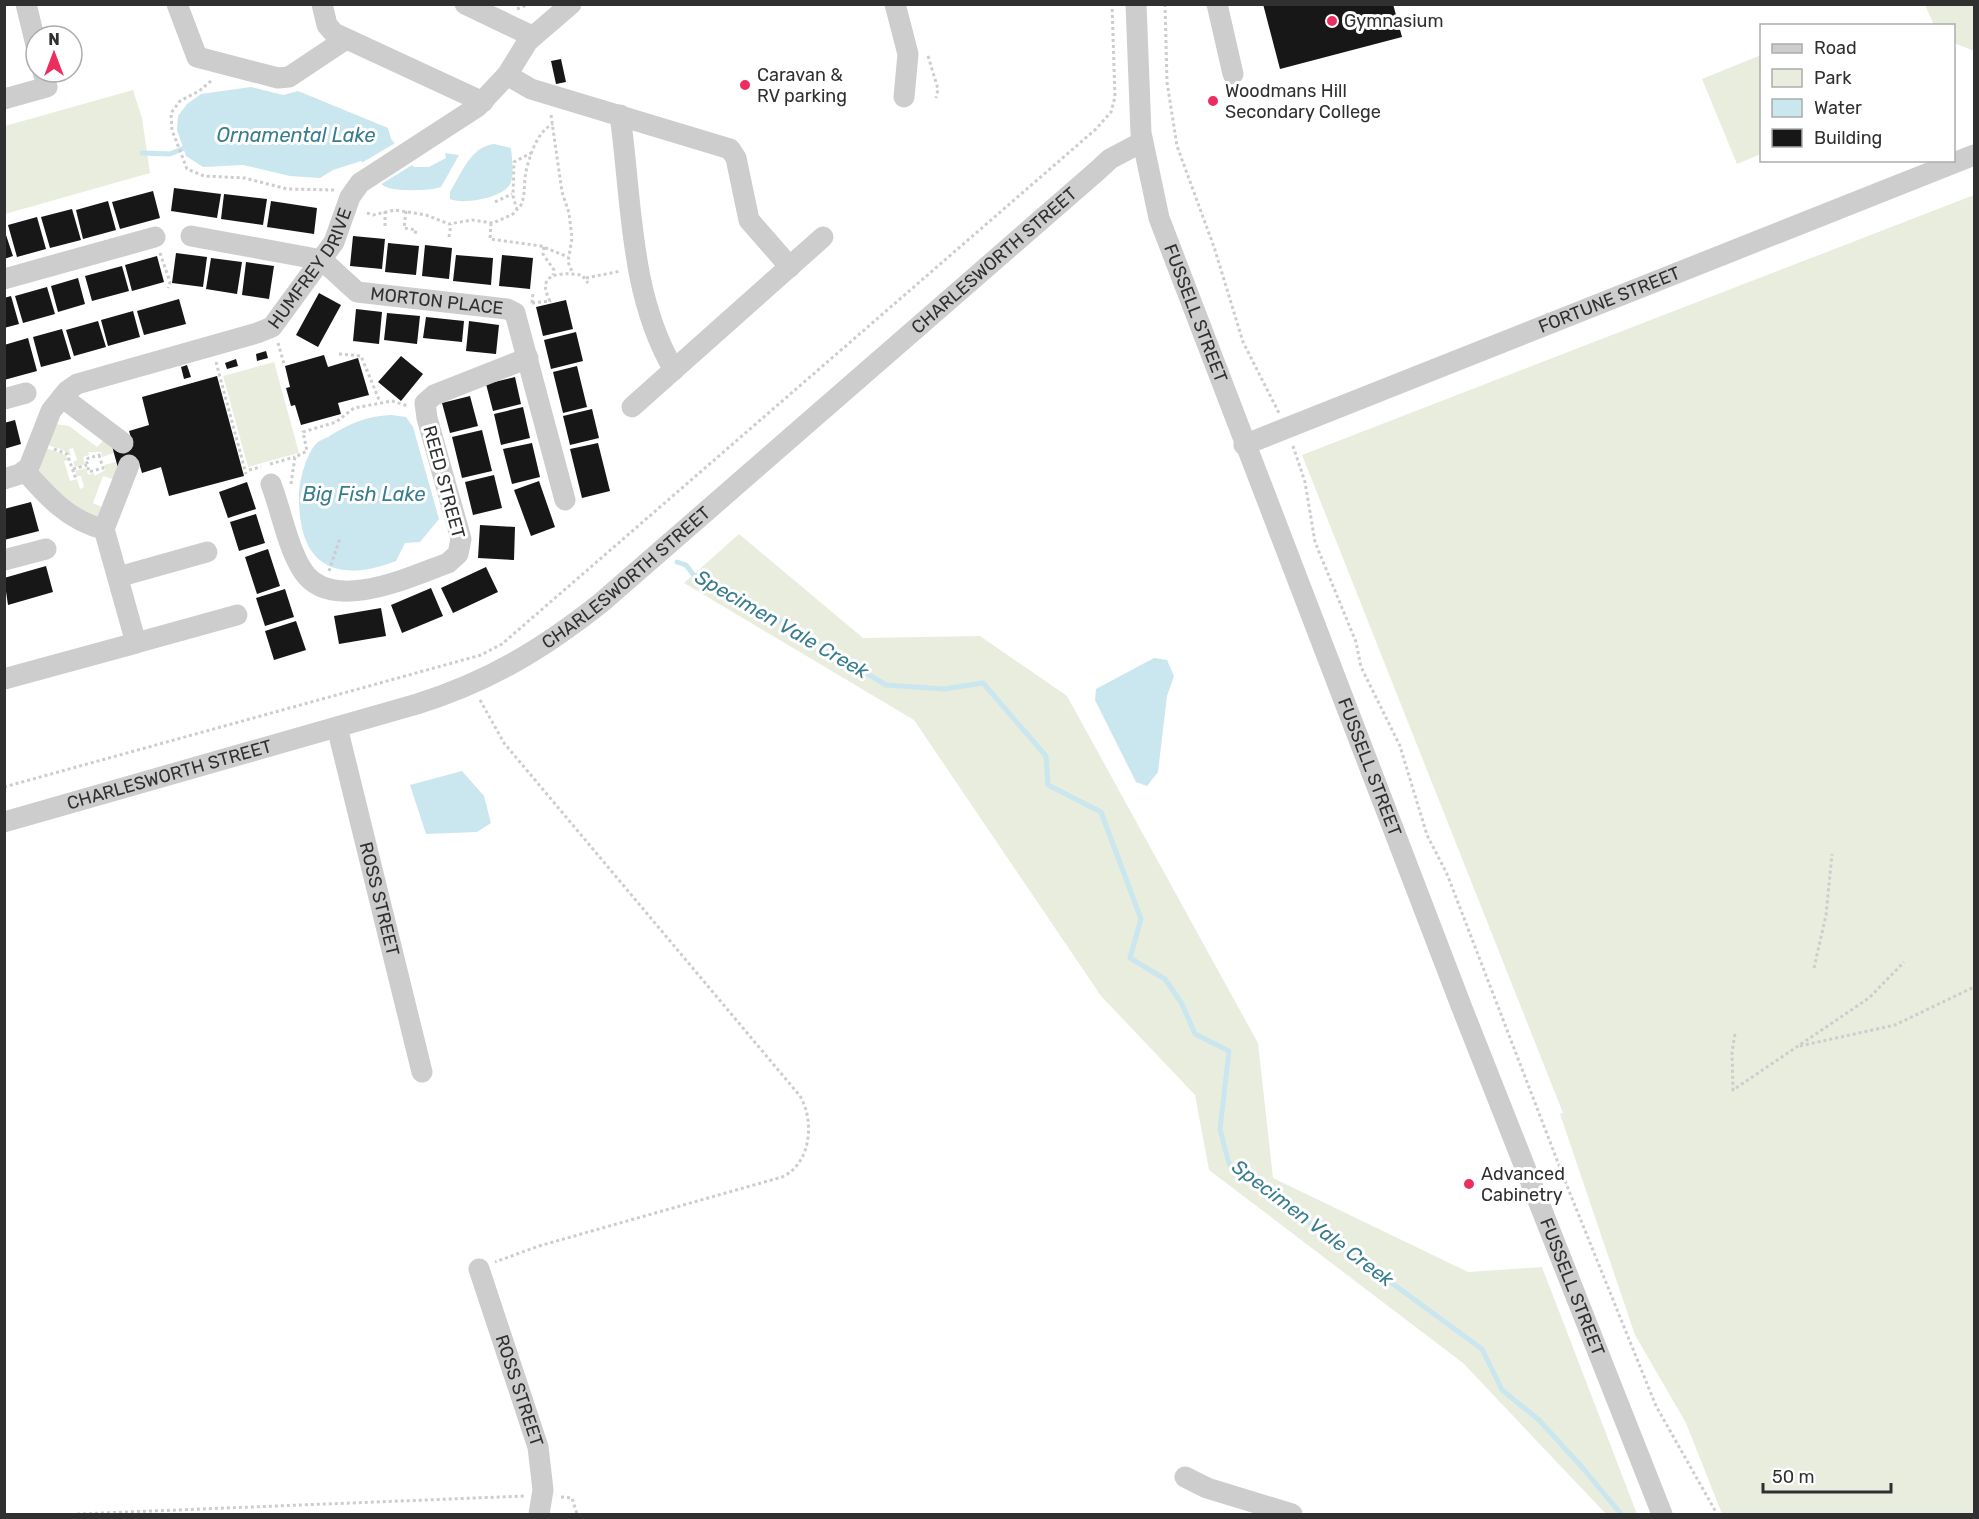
<svg xmlns="http://www.w3.org/2000/svg" width="1979" height="1519" font-family="Rubik,sans-serif">
  <rect width="100%" height="100%" fill="#fff"/>
  <path fill="#e9edde" d="M1925,5H1974V51L1954,43V26L1934,25Z
    M1761,55V154L1737,164L1702,79Z
    M133,90L142,118L150,173L5,214V126Z
    M1974,195V1514H1722L1686,1423L1635,1335L1560,1114L1563,1113L1302,455Z
    M274,362L299,453L248,467L223,376Z
    M55,424L69,426L97,447L105,439L111,446L114,453L102,457L101,452H88L89,455L83,457L85,464L75,467L73,462L77,460L73,448L69,449L71,456L63,450L48,445Z
    M46,448L66,455L68,460L64,461L70,481L77,479L80,489L84,487L81,476H77L75,471L86,468L88,475L94,473L95,476L105,470L104,465L116,462L118,470L113,479L103,476L93,503L104,508L95,519L63,499L39,471Z
    M739,534L863,638L980,636L1067,696L1258,1043L1273,1178L1468,1272L1542,1267L1637,1514H1606L1463,1363L1209,1170L1195,1095L1101,996L914,720L684,583Z"/>
  <path fill="#cae6ee" d="M251,87L283,95L298,91L388,128L391,139L414,167H429L446,158L445,153L459,155L441,187C430,191 394,192 384,186C375,181 368,169 361,161L333,170L320,178L290,176L243,165L203,167L186,156L177,130L178,116L187,104L201,94Z
    M494,144L511,148C512,158 514,172 511,182C506,198 463,205 450,199V192C462,173 470,147 494,144Z
    M391,415L406,417L413,427L439,519L420,542L405,543L396,561C333,585 298,564 299,495C299,482 306,454 316,444C318,441 324,439 328,437C349,424 366,416 391,415Z
    M1154,658L1167,660L1174,676L1167,696L1158,772L1147,786L1136,782L1095,700L1096,689Z
    M462,771L484,796L491,823L477,832L426,834L410,785Z"/>
  <path fill="#fff" d="M397,142L414,164L378,186L360,164L358,165Z"/>
  <g fill="none" stroke-linecap="round" stroke-linejoin="round">
    <path stroke="#cae6ee" stroke-width="5" d="M142,153L170,154L189,146
      M677,562L686,565L696,578L727,588L886,685L944,689L983,683L1046,756L1048,785L1101,812L1141,919L1130,958L1165,979L1182,1004L1195,1034L1229,1051L1220,1129L1229,1164L1482,1349L1502,1390L1539,1420L1581,1466L1621,1514"/>
  </g>
  <path fill="#171717" d="M1263,4H1393L1402,37L1280,69Z
    M561,59L566,82L556,84L551,61Z
    M174,188L221,194L217,218L171,211Z
    M153,191L160,218L120,229L112,202Z
    M224,194L267,199L263,225L221,219Z
    M108,201L116,230L83,239L76,210Z
    M271,201L317,208L314,234L267,227Z
    M72,209L81,240L50,248L41,217Z
    M37,217L46,249L17,257L8,225Z
    M4,229L13,256L4,259Z
    M353,236L385,239L382,269L350,266Z
    M388,243L419,246L416,275L385,272Z
    M425,245L452,248L449,279L422,276Z
    M176,253L207,257L203,287L172,283Z
    M456,255L493,258L491,285L453,281Z
    M502,255L533,258L530,289L499,286Z
    M157,256L164,282L132,291L125,265Z
    M211,258L242,262L237,294L206,289Z
    M246,262L274,266L269,299L242,295Z
    M122,266L129,291L92,301L85,276Z
    M78,278L85,304L58,312L51,286Z
    M47,287L55,314L23,323L15,296Z
    M319,293L341,305L318,347L296,335Z
    M11,296L19,324L4,328V298Z
    M179,299L186,324L144,335L137,311Z
    M566,300L573,329L543,336L536,307Z
    M356,309L382,312L379,344L353,341Z
    M133,311L140,337L108,346L101,320Z
    M387,313L420,316L417,344L384,340Z
    M426,317L464,321L462,342L423,338Z
    M98,321L106,347L74,356L66,330Z
    M469,321L499,325L496,354L466,351Z
    M62,329L71,359L41,367L33,337Z
    M576,332L583,361L551,369L544,340Z
    M28,338L37,371L4,380V345Z
    M266,351L268,358L257,361L256,354Z
    M324,355L328,367L358,358L369,395L338,403L341,414L301,425L295,405L291,406L286,388L290,387L285,366Z
    M401,356L423,374L401,401L378,382Z
    M236,359L238,366L227,369L225,363Z
    M187,365L191,377L184,379L181,367Z
    M577,366L587,407L563,413L553,372Z
    M217,376L244,476L169,496L161,467L142,473L139,463L118,468L112,446L132,441L129,431L149,425L142,397Z
    M515,377L521,404L493,411L486,384Z
    M470,396L478,426L450,433L442,403Z
    M523,407L530,438L501,445L494,414Z
    M592,409L599,438L570,445L563,416Z
    M15,420L21,444L4,449V423Z
    M482,430L492,471L462,478L452,437Z
    M532,443L540,477L512,484L503,449Z
    M598,443L610,491L582,498L570,449Z
    M494,475L502,508L473,515L465,482Z
    M539,481L555,527L531,536L514,490Z
    M247,482L256,509L228,518L219,492Z
    M31,502L39,531L4,540V509Z
    M256,514L265,543L239,551L230,522Z
    M480,525L515,527L514,560L478,558Z
    M268,549L280,586L257,594L245,557Z
    M46,566L53,592L8,605L4,578Z
    M486,567L498,592L453,613L441,588Z
    M431,588L443,616L402,633L391,605Z
    M285,589L294,617L265,626L256,598Z
    M381,608L386,636L339,644L334,616Z
    M296,621L306,650L274,660L265,631Z"/>
  <g fill="none" stroke-linecap="round" stroke-linejoin="round">
    <path stroke="#cdcdcd" stroke-width="3" stroke-dasharray="3 3" stroke-linecap="butt" d="M1165,4L1167,82L1177,146L1214,247L1243,342L1279,413
      M517,9L529,4
      M928,56L938,89L936,98
      M211,81L199,91L180,101L171,113L172,130L187,169L204,176L245,178L287,189L334,190
      M551,115L562,192L569,213L572,238L568,262L573,274
      M495,202L512,194
      M517,210L513,196L514,162L533,152
      M385,211V229
      M406,211L404,228L416,230L415,234
      M367,213L373,215L395,210L426,215L449,224L472,220L493,223L513,214L521,205C525,196 524,187 525,177C528,159 537,131 553,124
      M491,223L490,239L541,246L568,257
      M449,237L451,224
      M544,247L543,254L554,270L553,275
      M160,253L170,282L168,288
      M586,278L621,271
      M532,303L550,301C535,273 560,272 582,275L588,283
      M532,303L533,293
      M278,343L284,364
      M339,354L361,356L380,402
      M216,362L246,474
      M1293,446L1305,482L1315,542L1356,642L1361,667L1400,746L1427,835L1447,874L1567,1186L1656,1406L1717,1514
      M54,449L67,454L76,479
      M99,455L103,468L89,472L86,459Z
      M270,464L295,457
      M73,469L87,465
      M249,470L261,467
      M291,484L295,457L307,451L303,432L336,422L354,408L392,401L408,406
      M329,571L340,538
      M480,700L504,743L800,1096C815,1121 811,1164 782,1177L539,1246L495,1262
      M4,787L481,655L502,644L1096,129L1111,112L1115,97L1112,4
      M1814,968L1826,915L1832,854
      M1735,1034L1732,1052L1733,1090L1869,998L1904,962
      M1800,1046L1895,1025L1974,987
      M561,1497L572,1498L577,1514
      M77,1514L525,1496"/>
    <g stroke="#cdcdcd" stroke-width="21">
      <path d="M26,4L36,45"/>
      <path d="M177,4L197,57L278,78L289,77L346,39"/>
      <path d="M322,4L327,25L334,33L483,102"/>
      <path d="M465,4L532,36"/>
      <path d="M895,4L908,54L904,97"/>
      <path id="s1" d="M1136,4L1141,133L1159,218L1462,1008L1662,1514"/>
      <path d="M1217,4L1233,74"/>
      <path d="M507,75L531,89L730,149L736,158L749,220L790,267"/>
      <path d="M4,99L47,87L43,72"/>
      <path d="M620,115C632,200 629,294 674,370"/>
      <path id="s2" d="M191,236L322,260L357,292L507,309L515,313L565,500"/>
      <path d="M4,279L155,237"/>
      <path d="M62,397L123,443"/>
      <path d="M4,399L26,393"/>
      <path d="M632,407L823,237"/>
      <path id="s3" d="M1244,445L1974,155"/>
      <path d="M25,471C47,496 70,522 104,529"/>
      <path id="s4" d="M4,479L20,474L29,467L51,411L67,391L77,384L257,333L272,327L334,242L350,197L360,183L477,107L507,75L528,41L571,4"/>
      <path d="M271,484C281,510 288,549 303,571C331,614 410,577 448,563L458,554L461,539L427,418L425,403L434,395L528,358"/>
      <path d="M4,560L46,549"/>
      <path d="M118,577L207,552"/>
      <path d="M136,643L237,615"/>
      <path d="M4,679L136,643L104,529L129,465"/>
      <path id="s5" d="M337,727L422,1072"/>
      <path id="s6" d="M4,822L417,704C488,682 543,649 602,602L1097,171L1110,159L1142,142"/>
      <path id="s7" d="M479,1269L538,1447L543,1490L539,1514"/>
      <path d="M1185,1477L1207,1488L1292,1514"/>
    </g>
  </g>
  <g fill="#eb2e5f" stroke="#fff" stroke-width="2">
    <circle cx="1332" cy="21" r="6"/>
    <circle cx="745" cy="85" r="6"/>
    <circle cx="1213" cy="101" r="6"/>
    <circle cx="1469" cy="1184" r="6"/>
  </g>
  <g text-anchor="middle" dominant-baseline="central" stroke-width="6" stroke-linejoin="round" paint-order="stroke">
    <g font-size="18" fill="#303030" stroke="#fff" text-anchor="start">
      <text x="1344" y="21">Gymnasium</text>
      <text x="757" y="75">Caravan &amp;<tspan x="757" dy="21">RV parking</tspan></text>
      <text x="1225" y="91">Woodmans Hill<tspan x="1225" dy="21">Secondary College</tspan></text>
      <text x="1481" y="1174">Advanced<tspan x="1481" dy="21">Cabinetry</tspan></text>
    </g>
    <g font-size="18" fill="#303030" stroke="#fff">
      <text stroke="none"><textPath href="#s6" startOffset="1162">CHARLESWORTH STREET</textPath></text>
      <text stroke="none"><textPath href="#s4" startOffset="400">HUMFREY DRIVE</textPath></text>
      <text stroke="none"><textPath href="#s3" startOffset="393">FORTUNE STREET</textPath></text>
      <text stroke="none"><textPath href="#s2" startOffset="261">MORTON PLACE</textPath></text>
      <text stroke="none"><textPath href="#s1" startOffset="318">FUSSELL STREET</textPath></text>
      <text transform="translate(444 482) rotate(75)">REED STREET</text>
      <text stroke="none"><textPath href="#s6" startOffset="676">CHARLESWORTH STREET</textPath></text>
      <text stroke="none"><textPath href="#s1" startOffset="804">FUSSELL STREET</textPath></text>
      <text stroke="none"><textPath href="#s6" startOffset="172">CHARLESWORTH STREET</textPath></text>
      <text stroke="none"><textPath href="#s5" startOffset="177">ROSS STREET</textPath></text>
      <text stroke="none"><textPath href="#s1" startOffset="1362">FUSSELL STREET</textPath></text>
      <text stroke="none"><textPath href="#s7" startOffset="128">ROSS STREET</textPath></text>
    </g>
    <g font-size="20" font-style="italic" fill="#387d8f" stroke="#fff">
      <text x="296" y="135">Ornamental Lake</text>
      <text x="364" y="494">Big Fish Lake</text>
      <text transform="translate(782 624) rotate(30)">Specimen Vale Creek</text>
      <text transform="translate(1313 1223) rotate(37)">Specimen Vale Creek</text>
    </g>
  </g>
  <rect width="1979" height="1519" fill="none" stroke="#303030" stroke-width="12"/>
  <rect x="1760" y="24" width="195" height="138" fill="#ffffff" stroke="#acacac" stroke-width="1.5"/>
  <rect x="1772" y="44" width="30" height="9" fill="#cdcdcd" stroke="#acacac" stroke-width="1.5"/>
  <text x="1814" y="54" font-size="18" fill="#303030">Road</text>
  <rect x="1772" y="69" width="30" height="18" fill="#e9edde" stroke="#acacac" stroke-width="1.5"/>
  <text x="1814" y="84" font-size="18" fill="#303030">Park</text>
  <rect x="1772" y="99" width="30" height="18" fill="#cae6ee" stroke="#acacac" stroke-width="1.5"/>
  <text x="1814" y="114" font-size="18" fill="#303030">Water</text>
  <rect x="1772" y="129" width="30" height="18" fill="#171717" stroke="#acacac" stroke-width="1.5"/>
  <text x="1814" y="144" font-size="18" fill="#303030">Building</text>
  <g transform="translate(54 54)"><circle r="28" fill="#ffffff" stroke="#acacac" stroke-width="1.5"/>
  <path d="M0-4.5L10 22L0 15L-10 22Z" fill="#eb2e5f"/>
  <text y="-9" font-size="16" font-weight="bold" text-anchor="middle" fill="#303030">N</text>
  </g>
  <path d="M1763 1483v9h128v-9" fill="none" stroke="#303030" stroke-width="3"/>
  <text x="1772" y="1483" font-size="18" fill="#303030" stroke="#ffffff" stroke-width="4.5" paint-order="stroke">50 m</text>
</svg>
